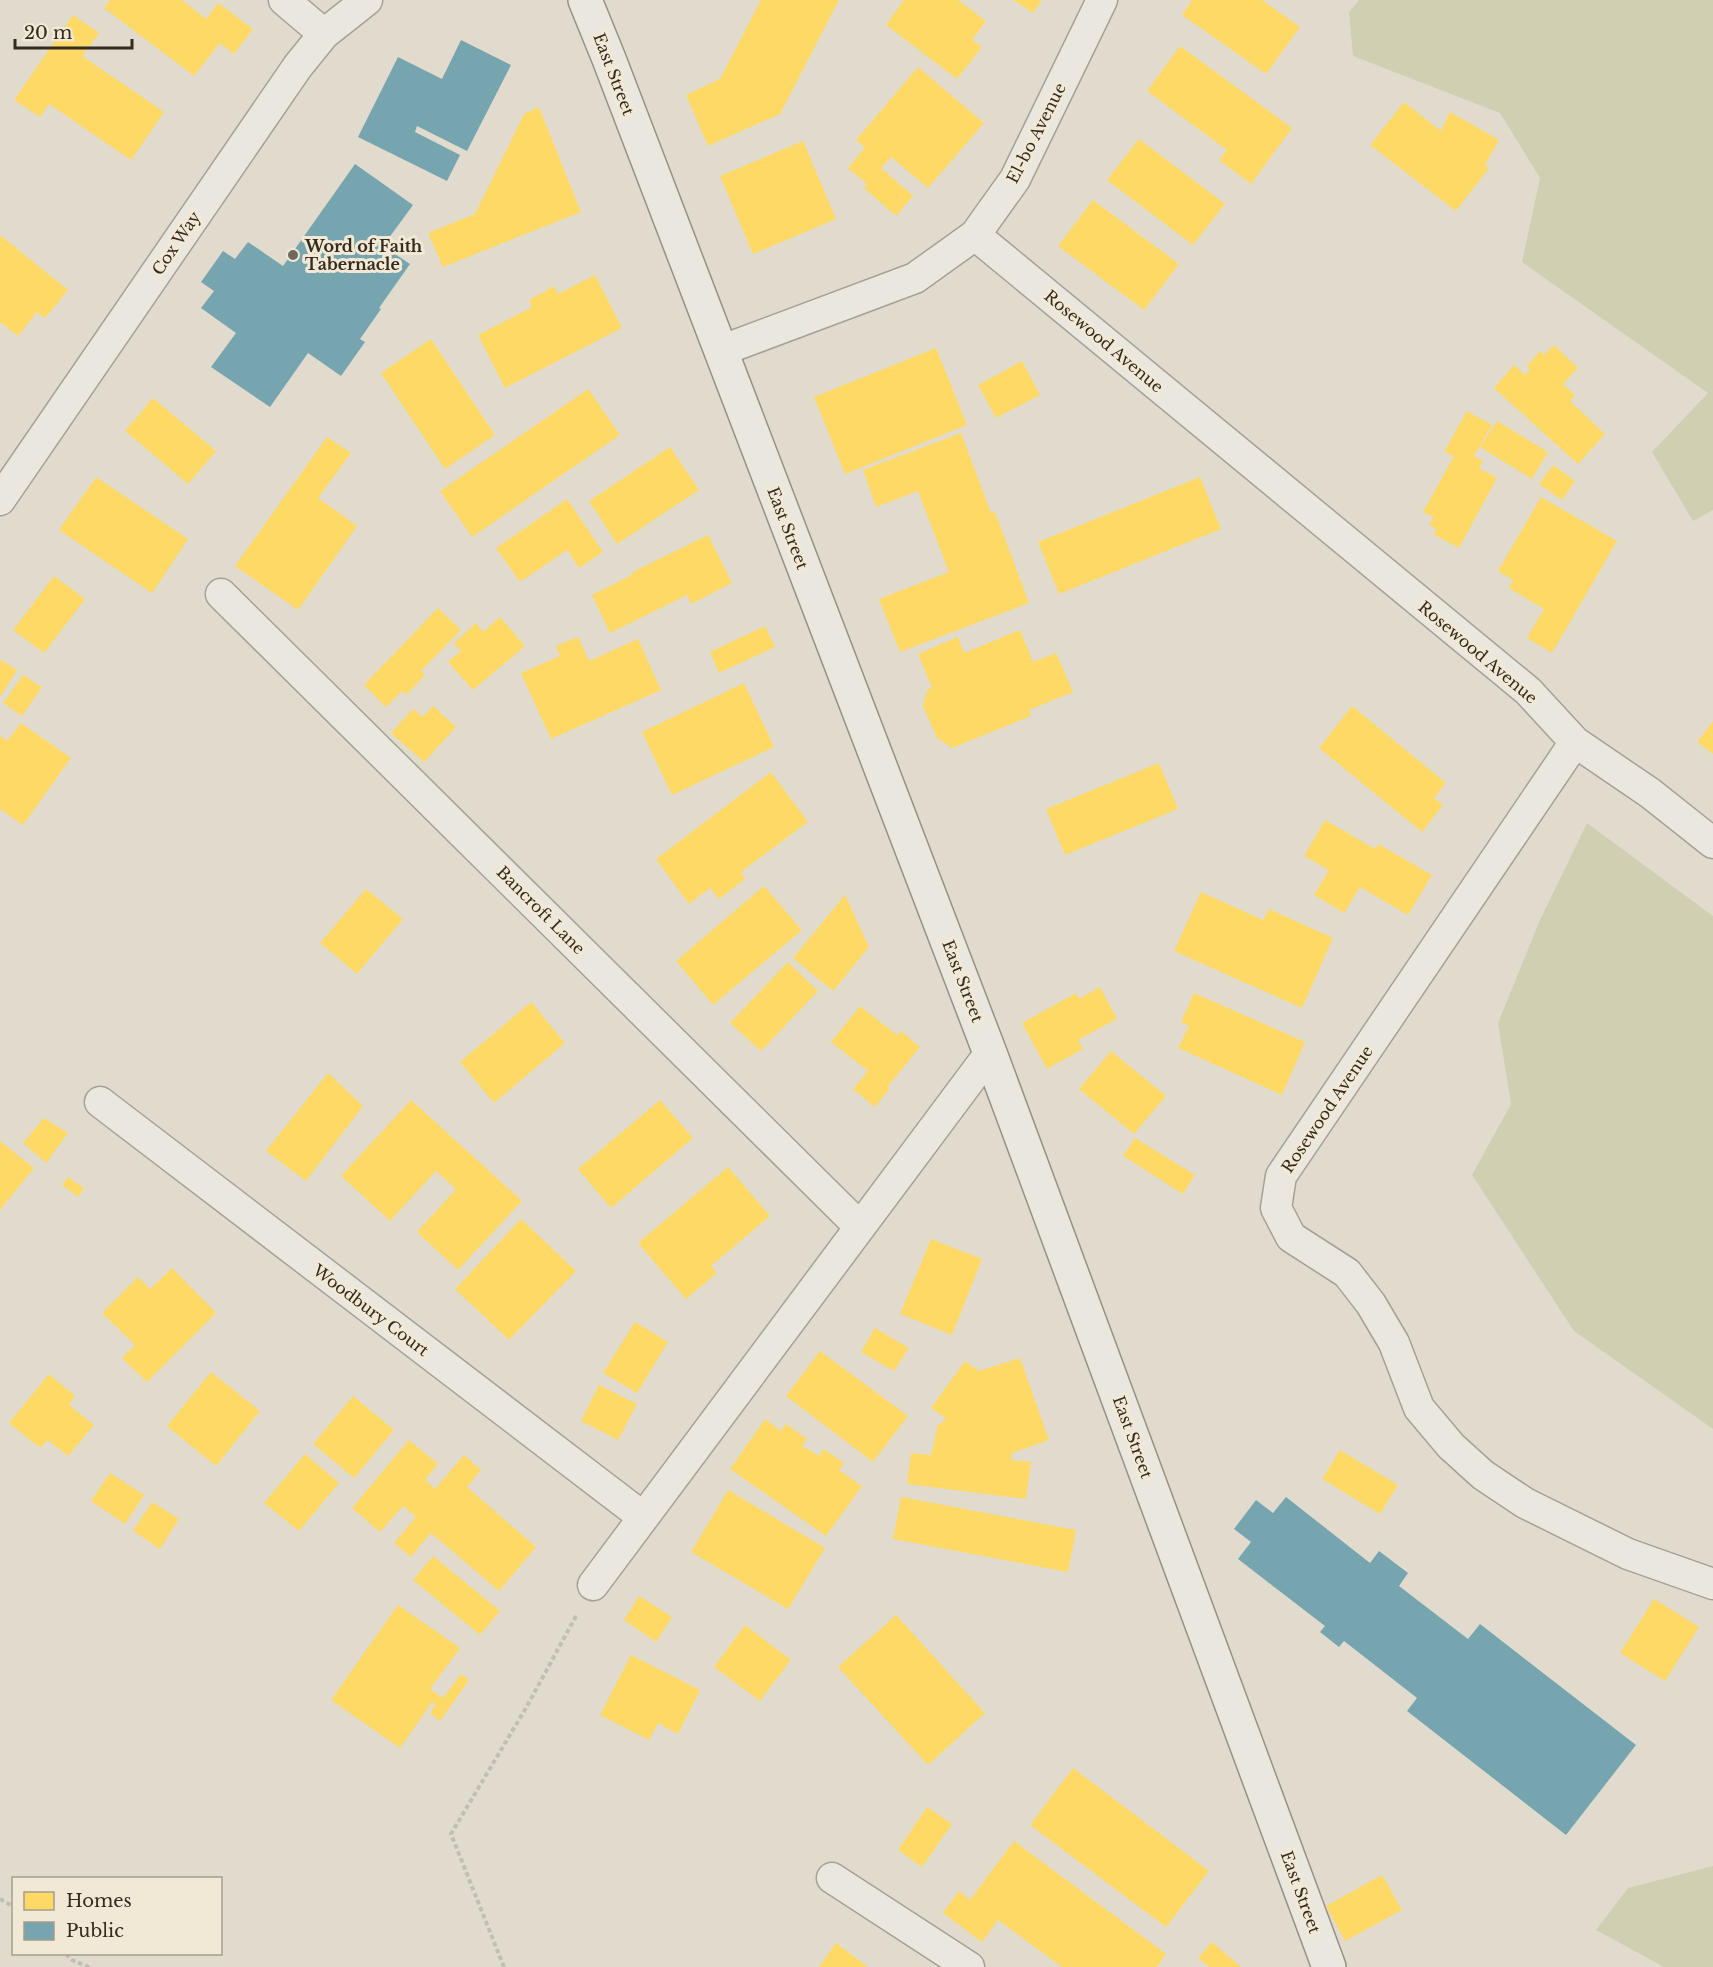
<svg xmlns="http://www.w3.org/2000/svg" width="1713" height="1967" font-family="'Libre Baskerville',serif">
  <rect width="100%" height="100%" fill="#e1dbce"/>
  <path fill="#d0cfb2" d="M1359,0H1713V510L1693,521L1652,452L1708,393L1522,262L1540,178L1500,113L1353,56L1349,12Z
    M1587,823L1713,916V1429L1574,1331L1472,1175L1511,1104L1498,1023L1540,920Z
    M1713,1866V1967H1664L1596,1930L1628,1888Z"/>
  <path fill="#ffd966" d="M110,0H182L206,19L218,3L253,29L234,54L220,43L194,76L104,8Z
    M761,0H839L780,114L708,146L686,95L720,79Z
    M904,0H958L986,21L972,40L982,47L957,79L886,25Z
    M1013,0H1042L1033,13Z
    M1192,0H1262L1300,27L1266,74L1182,15Z
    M73,15L99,33L82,56L164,112L131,160L49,104L40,117L14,100Z
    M1180,46L1292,128L1251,184L1219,160L1227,150L1147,91Z
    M918,67L984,123L928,188L891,157L881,168L913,196L896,216L864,188L867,184L848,168L865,147L856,140Z
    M1404,102L1441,131L1450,112L1499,140L1485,165L1489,168L1456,211L1370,145Z
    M539,107L581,212L443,267L428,233L475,214L524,114Z
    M1139,139L1225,204L1193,245L1107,180Z
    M803,141L836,219L753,254L720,176Z
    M1093,200L1179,264L1144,310L1058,246Z
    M0,235L68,290L45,318L37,312L18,336L0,322Z
    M595,275L622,328L505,388L478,335L532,307L529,300L554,286L558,294Z
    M431,339L495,435L445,469L381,373Z
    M1554,345L1578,368L1563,384L1575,395L1570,401L1605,434L1578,464L1494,388L1514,365L1525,375L1530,370L1527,366L1540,351L1544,355Z
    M936,348L967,425L845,474L814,397Z
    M1022,361L1040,395L996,418L978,385Z
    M588,389L620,435L472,537L440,491Z
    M153,398L216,451L188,484L125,431Z
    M1467,411L1492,425L1474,456L1483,461L1479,468L1497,478L1459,548L1433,534L1437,529L1429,525L1434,517L1423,512L1454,456L1444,452Z
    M1497,421L1548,452L1532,479L1480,447Z
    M961,433L991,513L995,512L1029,603L900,652L879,599L949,572L918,491L876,507L863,470Z
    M327,437L351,453L318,498L357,526L298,610L235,566Z
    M670,447L699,490L617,544L589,501Z
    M1553,465L1575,481L1562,500L1539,484Z
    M96,477L188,539L152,593L59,530Z
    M1200,477L1221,529L1059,594L1038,542Z
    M1541,497L1617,541L1552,653L1527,638L1544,609L1509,588L1513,580L1498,571Z
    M567,499L603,552L579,568L567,550L520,582L496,548Z
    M708,535L732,583L691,604L687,595L610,633L592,595L632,575L631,573Z
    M54,576L85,599L44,653L13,630Z
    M438,608L461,630L421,671L425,675L406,695L402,691L386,707L364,685Z
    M500,617L525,646L473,690L448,662L461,651L454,643L476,623L483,632Z
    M765,626L775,647L719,673L710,652Z
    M1020,630L1033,662L1056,653L1073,692L1029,710L1031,716L952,748L937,738L923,706L927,690L932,688L918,654L958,637L964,653Z
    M578,637L589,661L638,639L661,690L551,739L521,673L560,656L556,646Z
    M1,660L17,670L0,697V661Z
    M23,675L42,687L22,716L3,703Z
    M744,683L774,747L672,795L642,732Z
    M433,706L456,727L424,762L391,733L413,709L423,717Z
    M1352,706L1446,783L1434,798L1443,805L1422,832L1319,748Z
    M1713,721V754L1697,742Z
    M21,723L71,758L23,825L0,809V736L7,741Z
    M1159,763L1178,809L1065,855L1046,809Z
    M771,772L808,822L741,872L745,879L719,899L710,888L689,904L656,859Z
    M1325,820L1375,849L1378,844L1432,875L1408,915L1360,887L1344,913L1314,895L1329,870L1304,856Z
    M764,886L802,930L713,1005L676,961Z
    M366,889L403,919L357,974L320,943Z
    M1201,892L1263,920L1269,909L1333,938L1302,1008L1174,951Z
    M845,895L869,947L833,991L793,958Z
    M788,962L818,991L761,1051L730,1023Z
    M1100,987L1117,1019L1078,1040L1083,1049L1047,1069L1022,1023L1076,993L1079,999Z
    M1194,993L1305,1042L1282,1095L1178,1048L1189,1026L1181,1022Z
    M531,1002L565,1043L494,1103L460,1062Z
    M860,1006L897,1035L901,1031L920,1047L888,1086L890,1088L875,1107L853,1089L868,1071L831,1042Z
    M1111,1051L1166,1096L1134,1134L1079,1089Z
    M328,1073L363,1106L306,1181L266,1151Z
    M411,1100L522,1201L458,1270L417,1232L456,1189L436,1171L390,1221L341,1176Z
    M660,1100L693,1138L611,1208L578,1169Z
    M44,1118L68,1133L46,1163L23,1143Z
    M1135,1138L1195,1175L1183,1194L1123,1156Z
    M0,1141L34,1168L0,1210Z
    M728,1167L770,1216L711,1266L717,1273L686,1299L638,1243Z
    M68,1177L84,1188L78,1197L62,1185Z
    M521,1219L576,1271L509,1340L455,1289Z
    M931,1239L982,1259L952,1335L900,1314Z
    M172,1268L216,1313L147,1382L122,1358L135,1345L102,1313L138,1277L150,1289Z
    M635,1322L668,1342L637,1393L603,1373Z
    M875,1328L909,1348L894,1371L861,1352Z
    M820,1351L908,1416L873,1462L786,1396Z
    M1020,1358L1049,1440L1012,1453L1011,1460L1031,1462L1026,1499L907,1484L911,1453L931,1455L938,1424L940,1425L946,1418L931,1408L965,1361L979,1371Z
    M211,1372L260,1411L216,1466L167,1426Z
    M49,1374L75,1396L69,1405L94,1425L68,1456L48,1440L40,1448L9,1423Z
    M599,1385L637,1404L618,1440L581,1421Z
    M353,1396L394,1430L354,1478L313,1444Z
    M765,1419L781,1431L786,1424L807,1439L802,1446L819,1456L823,1449L844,1463L839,1470L862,1486L826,1536L730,1469Z
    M409,1440L438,1464L425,1480L435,1489L464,1455L481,1470L467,1487L536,1547L499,1591L431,1533L411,1557L394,1543L416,1517L403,1506L380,1532L352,1508Z
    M1340,1450L1398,1485L1380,1514L1322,1479Z
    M305,1454L339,1483L299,1531L264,1503Z
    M110,1473L144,1495L125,1524L91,1501Z
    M728,1490L825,1548L788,1609L691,1552Z
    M901,1497L1076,1530L1068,1572L893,1539Z
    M152,1502L179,1519L160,1549L133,1531Z
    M433,1556L500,1611L480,1635L413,1580Z
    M639,1596L672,1617L656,1642L624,1620Z
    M1654,1599L1699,1627L1665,1681L1620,1653Z
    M398,1605L460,1648L430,1689L443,1698L461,1674L469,1680L440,1721L430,1713L436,1704L432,1702L400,1748L331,1700Z
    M896,1615L985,1713L928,1765L838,1667Z
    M745,1625L791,1660L760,1701L714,1667Z
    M631,1655L700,1690L678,1734L658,1723L649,1740L600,1715Z
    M1073,1768L1209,1871L1166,1927L1030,1825Z
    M927,1807L952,1824L922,1867L898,1850Z
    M1014,1841L1166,1954L1157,1967H1062L998,1920L982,1942L943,1913L959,1891L970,1900Z
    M1382,1875L1402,1910L1345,1941L1326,1906Z
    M1212,1942L1241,1967H1209L1198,1958Z
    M836,1943L868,1967H819Z"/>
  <path fill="#76a5af" d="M461,40L511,65L467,151L417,126L415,132L460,155L447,181L358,137L398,57L442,79Z
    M355,164L413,205L383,246L410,264L379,308L381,309L360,339L365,342L341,376L308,353L270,407L211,367L236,333L201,308L214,291L201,282L223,251L235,259L248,242L283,266Z
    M1286,1497L1370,1563L1379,1551L1408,1573L1399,1586L1468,1639L1480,1624L1636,1745L1566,1835L1407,1711L1417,1698L1344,1641L1339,1647L1320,1632L1325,1626L1238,1559L1251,1542L1234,1529L1256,1500L1273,1513Z"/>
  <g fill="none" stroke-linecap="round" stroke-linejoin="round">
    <defs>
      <path id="street" d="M284,0L324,34
        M975,235L1528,691L1575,742L1650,793L1713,843
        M720,351L915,278L975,235L1015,179L1102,0
        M0,500L298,66L324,34L367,0
        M221,594L860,1227
        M1575,742L1281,1176L1276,1208L1291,1237L1347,1273L1371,1304L1394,1343L1419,1408L1451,1446L1483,1475L1525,1503L1628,1554L1713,1584
        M100,1102L643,1517
        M593,1585L990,1053
        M832,1878L969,1967"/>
      <path id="secondary" d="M585,0L609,59L990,1053L1329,1967"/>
    </defs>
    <use href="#street" stroke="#a6a097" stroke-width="33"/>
    <use href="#secondary" stroke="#969086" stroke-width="36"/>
    <path stroke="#c2beb6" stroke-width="4" stroke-dasharray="4.5 3" stroke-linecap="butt" d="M0,1899L14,1907
      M66,1954L72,1960L89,1967
      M504,1967L451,1834L526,1708L576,1616"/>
    <use href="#street" stroke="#eae7df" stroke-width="30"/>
    <use href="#secondary" stroke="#eae7df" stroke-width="33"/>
  </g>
  <circle fill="#71685d" stroke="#f1e9d5" stroke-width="2" cx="293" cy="255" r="6"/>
  <g text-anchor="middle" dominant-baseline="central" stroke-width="6" stroke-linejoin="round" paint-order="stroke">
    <g font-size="16" fill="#342a20" stroke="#f1e9d5">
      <text transform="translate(614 74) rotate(69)">East Street</text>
      <text transform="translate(1036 133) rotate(-63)">El-bo Avenue</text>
      <text transform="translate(176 243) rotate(-56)">Cox Way</text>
      <text transform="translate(1104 341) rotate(40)">Rosewood Avenue</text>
      <text transform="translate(788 528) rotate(69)">East Street</text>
      <text transform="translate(1478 652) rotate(40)">Rosewood Avenue</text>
      <text transform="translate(541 910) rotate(45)">Bancroft Lane</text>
      <text transform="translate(963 981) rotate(69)">East Street</text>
      <text transform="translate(1327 1109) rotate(-56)">Rosewood Avenue</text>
      <text transform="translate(371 1310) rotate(37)">Woodbury Court</text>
      <text transform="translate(1133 1437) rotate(70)">East Street</text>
      <text transform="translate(1301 1892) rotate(70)">East Street</text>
    </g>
    <g font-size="16" font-weight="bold" fill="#342a20" stroke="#f1e9d5" text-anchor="start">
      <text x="305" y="246">Word of Faith<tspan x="305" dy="18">Tabernacle</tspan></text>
    </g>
  </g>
  <rect x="12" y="1877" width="210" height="78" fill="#f1e9d5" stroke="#a59d8d" stroke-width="1.5"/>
  <rect x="24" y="1892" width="30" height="18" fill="#ffd966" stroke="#a59d8d" stroke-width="1.5"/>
  <text x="66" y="1907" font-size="18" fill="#342a20">Homes</text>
  <rect x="24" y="1922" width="30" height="18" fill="#76a5af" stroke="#a59d8d" stroke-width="1.5"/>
  <text x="66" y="1937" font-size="18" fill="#342a20">Public</text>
  <path d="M15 39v9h117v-9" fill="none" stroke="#342a20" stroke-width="3"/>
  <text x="24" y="39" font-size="18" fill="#342a20" stroke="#f1e9d5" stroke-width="4.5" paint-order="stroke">20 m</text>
</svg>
